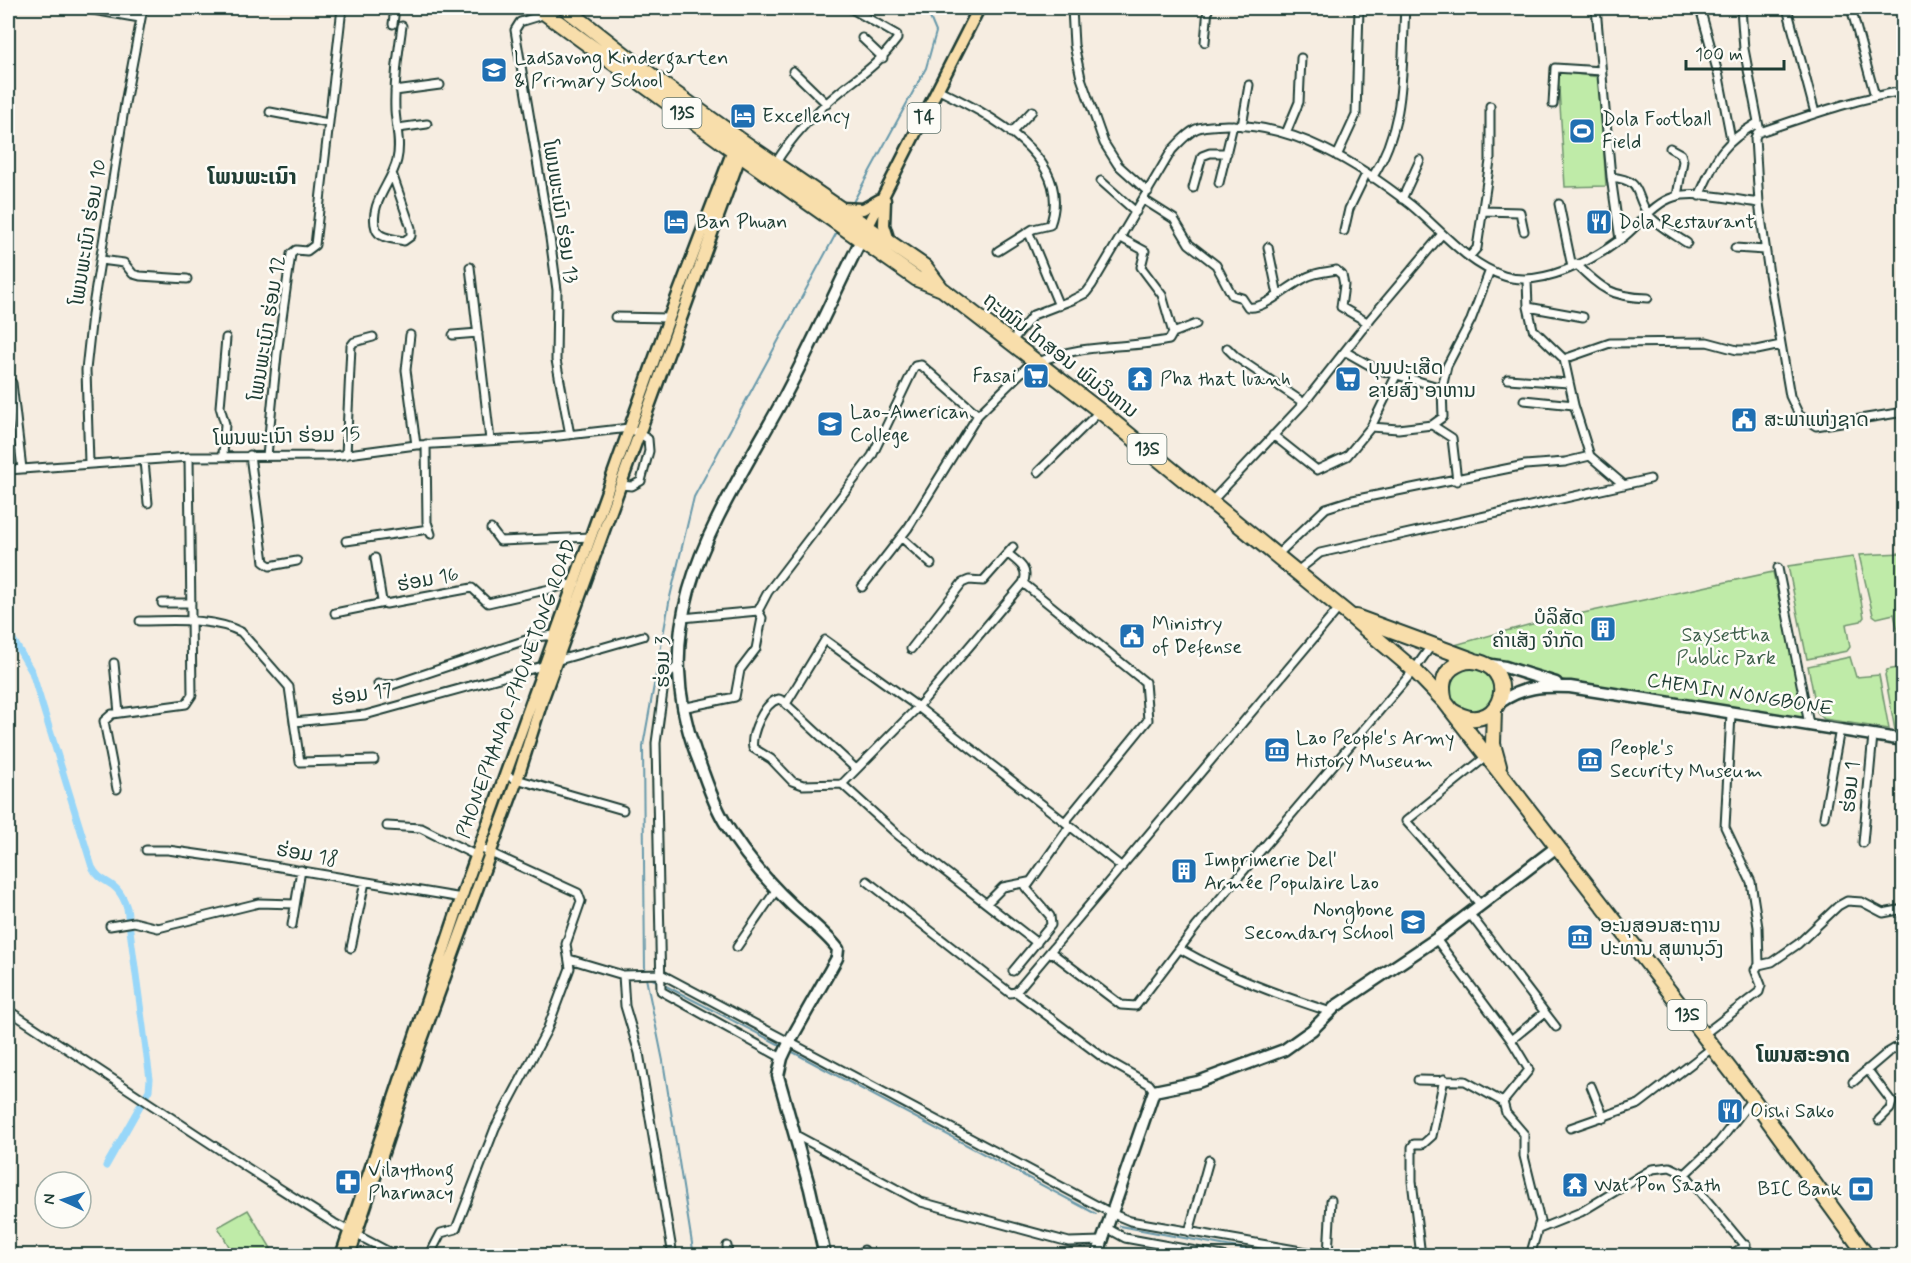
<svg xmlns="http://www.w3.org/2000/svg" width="1911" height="1263" font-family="Mynerve,'Noto Sans Lao',sans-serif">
  <rect width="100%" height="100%" fill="#f6ede1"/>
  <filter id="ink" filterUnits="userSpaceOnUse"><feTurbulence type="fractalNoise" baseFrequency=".0167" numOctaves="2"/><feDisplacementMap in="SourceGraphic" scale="12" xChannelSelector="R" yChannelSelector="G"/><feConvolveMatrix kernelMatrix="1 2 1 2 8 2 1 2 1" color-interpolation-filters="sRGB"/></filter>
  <g filter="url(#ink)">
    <path fill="#bfeba8" stroke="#6f946e" stroke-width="1.5" d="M1558,72L1599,77L1606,186L1565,187Z
      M1903,553H1904L1903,639L1899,635L1894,614L1877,618L1873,615L1859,555Z
      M1853,557L1864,617L1861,621L1846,624L1850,647L1847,651L1807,659L1788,566Z
      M1773,572L1806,720L1583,686L1451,646L1528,625Z
      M1850,657L1856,677L1879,675L1889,729L1824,719L1817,712L1808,666Z
      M1474,663L1496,676L1498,702L1471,717L1446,701L1451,672Z
      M1903,667H1904L1903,731L1895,730L1885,675L1887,670Z
      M248,1210L275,1255H234L218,1227Z"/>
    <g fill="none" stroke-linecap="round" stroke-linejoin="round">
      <path stroke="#6899aa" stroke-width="2" d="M852,204L926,68L936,32L926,8
        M645,972L643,746L670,597L694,497L838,230
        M648,977L659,982
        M646,978L663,1061L694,1256
        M664,985L784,1047
        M789,1050L1096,1214
        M1120,1226L1280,1256"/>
      <path stroke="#98d7f9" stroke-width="7" d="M8,631L32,672L92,867C102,887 117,877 127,908L150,1079L149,1090L106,1166"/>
      <defs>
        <path id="street" d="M81,8L140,18
          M1072,8L1074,45L1081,78L1104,143L1118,165L1148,192
          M1596,8L1611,177L1620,240
          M1700,8L1719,77L1731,139
          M1741,8L1744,49L1760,132
          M1787,8L1815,113
          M1851,8L1875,96
          M546,14L520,22L515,30L550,238L557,290L556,360L570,435
          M393,24L395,8
          M862,38L883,58
          M1205,42L1208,8
          M793,71L827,104
          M939,90C988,114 1075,158 1050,225L1033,229L998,251
          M395,91L440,85
          M1904,91C1853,99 1805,117 1757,133L1755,138L1759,203L1769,274L1790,396L1799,415L1816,426L1904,412
          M1553,104L1555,68L1602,71
          M270,112L328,123
          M1242,126L1249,85
          M398,128L427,124
          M1011,133L1032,111
          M1286,133L1299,102L1301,58
          M1670,148L1681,154L1683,161L1677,196
          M1337,156L1356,115L1359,8
          M775,164C792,136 816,111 842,90C864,73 879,63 897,39V35L850,8
          M393,176L411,228V236L404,241C396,239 379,239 376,229C368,204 392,183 397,160C401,143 396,127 395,110C394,82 398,54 402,26
          M1611,177C1644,181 1633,192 1648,214C1656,225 1675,235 1687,243
          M1372,178C1407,123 1401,71 1405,8
          M1101,181L1136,212
          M1219,183L1233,125
          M1193,188L1202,156L1210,153H1227
          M1699,196C1717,157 1719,146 1757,123
          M1402,199L1420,160
          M1144,200L1174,219L1189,244L1216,265L1232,295L1242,298L1248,307C1265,311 1294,280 1312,275C1319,272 1328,272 1336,270L1342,275L1344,285L1341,307L1367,322
          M1559,204L1572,267
          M1483,211L1520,212L1524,231
          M1344,231L1349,209L1366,174
          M1029,233L1059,306
          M1121,238L1145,251L1141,267L1162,295L1173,333
          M1268,247L1278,295
          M1735,248L1765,250
          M1470,256L1477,248L1490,161V106
          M101,260L124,263L133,274L140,276L187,279
          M1576,264C1602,289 1611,297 1648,298
          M470,267L490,440
          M1527,281L1528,307L1533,329L1564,359L1574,405L1590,456L1624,485
          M1528,307L1583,317
          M615,317L669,318
          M410,335L406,370L416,445
          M453,335L478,333
          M1012,341L1033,315L1072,300L1086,293L1092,285L1172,150C1179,143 1186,134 1196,129C1205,125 1216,126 1227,125C1295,124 1359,164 1411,205C1440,229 1467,264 1504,276C1540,288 1592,261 1621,239C1638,227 1653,203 1674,197C1694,190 1737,200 1759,203
          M1227,348L1236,357L1304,403
          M1346,352L1376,369L1442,388
          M1564,359L1610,343L1707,342L1737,350H1757L1781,345
          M1039,362C1082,343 1124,349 1169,340L1173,333L1196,324
          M1508,379L1569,383
          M12,383L22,469
          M1524,400L1574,405
          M1432,425L1443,417L1442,388L1447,366L1471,320L1490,270
          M1432,425L1452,438L1457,481
          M1371,427L1396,376
          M1273,435L1317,470L1347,456L1371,427L1398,429L1432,425
          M426,444L427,522L431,534
          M223,455L225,424L220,407L226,338
          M250,455L264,562L270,566L297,561
          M346,455L351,346L354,342L373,337
          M267,456L277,354L291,254L296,250L307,251L315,245L342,8
          M144,461L148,503
          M89,463L86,370L93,306L125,103L143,8
          M8,470L189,457L333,456L416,445L541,438L629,428L648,439L649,451L641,481L632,486L620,485
          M1038,472L1100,411
          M1211,502L1304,403L1371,318L1442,234
          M491,529L500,541L591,537
          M901,537L931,564
          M346,541L429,529
          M1276,556L1326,508L1348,501L1525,465L1565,462L1590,456
          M375,558L382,601L386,604L472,588L488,603L576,583
          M1778,568L1809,724
          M1296,572L1320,553L1650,479
          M1023,583L1145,682L1148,720L1065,822
          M862,587L908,528L978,415L1035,359
          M162,603H191
          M335,613L384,603
          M682,618L758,611
          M140,621C172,621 212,617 241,632L289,687L294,722
          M911,649L962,583L969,580L983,581L1013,547
          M559,660L643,636
          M114,663L119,713
          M678,666L670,673L664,684L656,743L661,991L782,1058
          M378,684L392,685L535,637L556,635
          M786,702L779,699C764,702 750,735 753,748L771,759L792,781L803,785L842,784L918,707L1023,583C1030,569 1018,562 1008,554
          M682,708L735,697L740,670L756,649L762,618L758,611L768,592L872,456L915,366L921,365L978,415
          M374,760L300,762L294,722L365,715L546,665
          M856,769L786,704L825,640L918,707L1122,867
          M506,776L623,810
          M842,784L898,835L1037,943
          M117,789L104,721L112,714L186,704L192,695L189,457
          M1824,817L1840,729
          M387,826L421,828L477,856
          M1863,843L1873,735
          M146,850H168L238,860L462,898
          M867,881L1010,993L1016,992L1105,1059L1149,1084L1154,1091
          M987,903L1003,887L1028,882
          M1480,904L1406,821L1487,756
          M1469,913L1556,1027
          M292,925L301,870
          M110,926L134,922L158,928L259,903L295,904
          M737,947L777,889
          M351,948L365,882
          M1180,949C1231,978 1276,994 1331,1012
          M1051,952L1121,1005L1136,1006L1196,927L1414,670L1431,646
          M569,959L623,975L661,974L1113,1214L1130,1221L1330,1256
          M1759,965L1772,962L1798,944L1838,906L1847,901L1862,902L1883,913L1904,909
          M1013,971L1051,925L1050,916L1026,888L1070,826
          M623,975L625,1006L639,1053L673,1256
          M1016,992L1340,607
          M8,1010L246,1167L334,1223L397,1256
          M1703,1035L1759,992L1761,985L1755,970L1759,965L1758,927L1751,882L1725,827L1731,714
          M1511,1040L1544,1013
          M1867,1069L1892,1102L1890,1109L1879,1120
          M1418,1080L1465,1081L1503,1102L1529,1070L1511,1040L1436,939
          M1853,1082L1887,1053L1904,1043
          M1591,1086L1604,1118
          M1503,1102L1506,1113L1524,1134V1156L1540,1221L1530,1256
          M1570,1128L1639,1104L1708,1051
          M794,1134L921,1202L1069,1242L1102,1241
          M1685,1174L1753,1256
          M1107,1228L1125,1238L1223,1256
          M1539,1229L1581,1212L1652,1169L1670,1167L1685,1174L1719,1142L1749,1103
          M1189,1232L1209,1160
          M727,1246L728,1256
          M1328,1255L1331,1200
          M429,1256L441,1233L456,1229L495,1128L547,1030L570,968L566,944L581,901L578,893L480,848
          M862,1256L864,1250
          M1421,1256L1412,1181V1147L1414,1144H1423L1432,1136L1444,1079
          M1729,1256L1746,1245"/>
        <path id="secondary" d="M1485,664L1505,667L1556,683
          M1499,703C1523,686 1542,686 1570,687L1904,740
          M825,1256L810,1189L778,1076L782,1058L790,1041L837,958L838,949C825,932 808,920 792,905C767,881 741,851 724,821C711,799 705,776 696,754C645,614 717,520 781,403C810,349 834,294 861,240
          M1097,1256L1154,1091L1198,1082L1284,1050L1312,1030L1336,1006L1436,939L1554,849"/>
        <path id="primary" d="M885,200L884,225L889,241
          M840,208L863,209L881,199
          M867,228L979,8
          M341,1256L464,890L669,318L735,145
          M349,1256L406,1083L517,780L543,698L743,148"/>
        <path id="highway" d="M538,8L732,149L917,279L942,289L1100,411L1348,614L1414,670L1445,702
          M565,8L666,87L746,144L925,267L940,287
          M1356,617L1473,660
          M1494,709L1493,744L1499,766
          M1451,710C1497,741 1522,674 1479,662C1469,659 1460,662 1452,668C1441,677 1442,690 1445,702L1752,1098L1867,1256"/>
      </defs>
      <use href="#street" stroke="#1f3d34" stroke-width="11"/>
      <use href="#secondary" stroke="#1f3d34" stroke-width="15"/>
      <use href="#primary" stroke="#1f3d34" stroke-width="15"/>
      <use href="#highway" stroke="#1f3d34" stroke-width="18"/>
      <use href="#street" stroke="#fdfcf7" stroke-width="7"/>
      <use href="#secondary" stroke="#fdfcf7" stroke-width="10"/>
      <use href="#primary" stroke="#f8deab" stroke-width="10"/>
      <use href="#highway" stroke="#f8deab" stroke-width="14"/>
    </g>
  </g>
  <defs>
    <symbol id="school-square" viewBox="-11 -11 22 22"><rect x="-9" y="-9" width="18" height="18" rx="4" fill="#1f6fb2" stroke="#fdfcf7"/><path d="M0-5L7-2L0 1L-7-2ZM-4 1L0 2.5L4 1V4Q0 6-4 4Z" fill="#fff"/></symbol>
    <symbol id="hotel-square" viewBox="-11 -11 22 22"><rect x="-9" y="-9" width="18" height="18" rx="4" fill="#1f6fb2" stroke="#fdfcf7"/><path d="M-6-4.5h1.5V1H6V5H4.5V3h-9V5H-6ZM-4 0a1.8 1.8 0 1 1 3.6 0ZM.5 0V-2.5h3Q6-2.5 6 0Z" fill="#fff"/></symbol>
    <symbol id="stadium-square" viewBox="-11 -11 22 22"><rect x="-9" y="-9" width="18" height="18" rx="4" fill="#1f6fb2" stroke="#fdfcf7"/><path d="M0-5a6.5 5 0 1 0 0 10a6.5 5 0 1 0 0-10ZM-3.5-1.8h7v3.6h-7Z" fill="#fff"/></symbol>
    <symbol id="restaurant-square" viewBox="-11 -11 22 22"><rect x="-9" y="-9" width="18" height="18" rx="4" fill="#1f6fb2" stroke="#fdfcf7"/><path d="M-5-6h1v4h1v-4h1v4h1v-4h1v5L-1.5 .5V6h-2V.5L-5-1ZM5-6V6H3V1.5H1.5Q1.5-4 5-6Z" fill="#fff"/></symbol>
    <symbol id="supermarket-square" viewBox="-11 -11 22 22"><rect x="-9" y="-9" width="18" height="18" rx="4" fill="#1f6fb2" stroke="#fdfcf7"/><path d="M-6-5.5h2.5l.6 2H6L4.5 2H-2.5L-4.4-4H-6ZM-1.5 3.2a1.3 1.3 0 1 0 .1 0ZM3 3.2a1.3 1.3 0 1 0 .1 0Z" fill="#fff"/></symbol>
    <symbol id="temple-square" viewBox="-11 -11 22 22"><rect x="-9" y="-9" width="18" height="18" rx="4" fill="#1f6fb2" stroke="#fdfcf7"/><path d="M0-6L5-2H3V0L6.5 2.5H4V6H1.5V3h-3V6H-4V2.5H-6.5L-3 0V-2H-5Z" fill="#fff"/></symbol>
    <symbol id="civic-square" viewBox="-11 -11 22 22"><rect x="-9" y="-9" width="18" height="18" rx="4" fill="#1f6fb2" stroke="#fdfcf7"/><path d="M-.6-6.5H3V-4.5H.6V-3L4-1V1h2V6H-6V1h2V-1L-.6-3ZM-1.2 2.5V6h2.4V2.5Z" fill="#fff"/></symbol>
    <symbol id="building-square" viewBox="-11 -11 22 22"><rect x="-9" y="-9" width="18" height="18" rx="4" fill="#1f6fb2" stroke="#fdfcf7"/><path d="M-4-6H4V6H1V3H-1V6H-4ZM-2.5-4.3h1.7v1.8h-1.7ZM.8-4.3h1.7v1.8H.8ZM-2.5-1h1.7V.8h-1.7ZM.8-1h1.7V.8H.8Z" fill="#fff"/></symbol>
    <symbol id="museum-square" viewBox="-11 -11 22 22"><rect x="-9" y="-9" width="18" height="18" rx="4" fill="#1f6fb2" stroke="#fdfcf7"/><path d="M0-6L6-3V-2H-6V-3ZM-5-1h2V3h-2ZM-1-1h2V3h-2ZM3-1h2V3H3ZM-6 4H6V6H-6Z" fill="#fff"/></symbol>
    <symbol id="pharmacy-square" viewBox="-11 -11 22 22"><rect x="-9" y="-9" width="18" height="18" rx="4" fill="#1f6fb2" stroke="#fdfcf7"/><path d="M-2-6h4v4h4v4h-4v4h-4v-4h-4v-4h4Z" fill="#fff"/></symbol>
    <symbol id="bank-square" viewBox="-11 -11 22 22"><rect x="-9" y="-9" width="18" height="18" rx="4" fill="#1f6fb2" stroke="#fdfcf7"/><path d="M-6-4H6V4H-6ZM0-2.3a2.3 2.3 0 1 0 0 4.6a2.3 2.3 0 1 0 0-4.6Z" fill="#fff"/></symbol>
  </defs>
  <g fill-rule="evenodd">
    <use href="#school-square" x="479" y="55" width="30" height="30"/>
    <use href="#hotel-square" x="728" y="101" width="30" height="30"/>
    <use href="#stadium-square" x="1567" y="116" width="30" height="30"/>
    <use href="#hotel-square" x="661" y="207" width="30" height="30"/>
    <use href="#restaurant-square" x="1584" y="207" width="30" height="30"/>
    <use href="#supermarket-square" x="1021" y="361" width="30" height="30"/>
    <use href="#temple-square" x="1125" y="364" width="30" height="30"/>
    <use href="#supermarket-square" x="1333" y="364" width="30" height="30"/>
    <use href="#civic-square" x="1729" y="405" width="30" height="30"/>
    <use href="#school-square" x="815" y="409" width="30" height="30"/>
    <use href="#building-square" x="1588" y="614" width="30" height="30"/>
    <use href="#civic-square" x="1117" y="621" width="30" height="30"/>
    <use href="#museum-square" x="1262" y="735" width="30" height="30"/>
    <use href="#museum-square" x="1575" y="745" width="30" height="30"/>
    <use href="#building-square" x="1169" y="856" width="30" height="30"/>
    <use href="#school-square" x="1398" y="907" width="30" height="30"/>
    <use href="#museum-square" x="1565" y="922" width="30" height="30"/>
    <use href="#restaurant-square" x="1715" y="1096" width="30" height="30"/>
    <use href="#pharmacy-square" x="333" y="1167" width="30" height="30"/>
    <use href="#temple-square" x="1560" y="1170" width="30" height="30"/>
    <use href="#bank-square" x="1846" y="1174" width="30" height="30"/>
  </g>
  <g text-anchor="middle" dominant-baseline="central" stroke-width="5" stroke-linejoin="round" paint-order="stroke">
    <g fill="#fdfcf7" stroke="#62766e" stroke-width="1.5">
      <rect x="662.5" y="98" width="39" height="30" rx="4.5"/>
      <rect x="907.5" y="103" width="33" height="30" rx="4.5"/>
      <rect x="1127.5" y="434" width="39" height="30" rx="4.5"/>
      <rect x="1667.5" y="1000" width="39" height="30" rx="4.5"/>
    </g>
    <g font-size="18" font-weight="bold" fill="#1f3d34">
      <text x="682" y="113">13S</text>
      <text x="924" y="118">T4</text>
      <text x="1147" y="449">13S</text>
      <text x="1687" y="1015">13S</text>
    </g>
    <g font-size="20" fill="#1f3d34" stroke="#fdfcf7" text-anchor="start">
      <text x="514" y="58">Ladsavong Kindergarten<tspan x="514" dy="23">&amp; Primary School</tspan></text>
      <text x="762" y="116">Excellency</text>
      <text x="1602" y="119">Dola Football<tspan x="1602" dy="23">Field</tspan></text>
      <text x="696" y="222">Ban Phuan</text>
      <text x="1618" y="222">Dola Restaurant</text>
      <text x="1368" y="368">ບຸນປະເສີດ<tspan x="1368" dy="23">ຂາຍສົ່ງ ອາຫານ</tspan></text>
      <text x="1016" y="376" text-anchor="end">Fasai</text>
      <text x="1160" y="379">Pha that luanh</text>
      <text x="850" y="412">Lao-American<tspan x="850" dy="23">College</tspan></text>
      <text x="1764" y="420">ສະພາແຫ່ງຊາດ</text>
      <text x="1584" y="618" text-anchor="end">ບໍລິສັດ<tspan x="1584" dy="23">ຄຳເສັງ ຈຳກັດ</tspan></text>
      <text x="1152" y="624">Ministry<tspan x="1152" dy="23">of Defense</tspan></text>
      <text x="1296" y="738">Lao People's Army<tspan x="1296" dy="23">History Museum</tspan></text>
      <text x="1610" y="748">People's<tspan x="1610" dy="23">Security Museum</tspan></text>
      <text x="1204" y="860">Imprimerie Del'<tspan x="1204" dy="23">Armée Populaire Lao</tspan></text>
      <text x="1394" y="910" text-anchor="end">Nongbone<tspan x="1394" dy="23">Secondary School</tspan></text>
      <text x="1600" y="926">ອະນຸສອນສະຖານ<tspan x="1600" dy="23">ປະທານ ສຸພານຸວົງ</tspan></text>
      <text x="1750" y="1111">Oishi Sako</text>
      <text x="368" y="1170">Vilaythong<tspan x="368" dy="23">Pharmacy</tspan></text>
      <text x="1594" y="1185">Wat Pon Saath</text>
      <text x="1842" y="1189" text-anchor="end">BIC Bank</text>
    </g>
    <g font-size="20" fill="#1f3d34" stroke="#fdfcf7">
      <text transform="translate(560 212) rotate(81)">ໂພນພະເນົາ ຮ່ອມ 13</text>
      <text transform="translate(89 232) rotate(-81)">ໂພນພະເນົາ ຮ່ອມ 10</text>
      <text transform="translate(268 328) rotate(-81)">ໂພນພະເນົາ ຮ່ອມ 12</text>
      <text transform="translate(1060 356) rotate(38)">ຖະໜົນ ໄກສອນ ພົມວິຫານ</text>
      <text transform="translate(287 437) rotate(-2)">ໂພນພະເນົາ ຮ່ອມ 15</text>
      <text transform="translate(428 580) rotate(-11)">ຮ່ອມ 16</text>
      <text transform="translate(663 662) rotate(-90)">ຮ່ອມ 3</text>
      <text transform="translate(517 689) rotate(-70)">PHONEPHANAO-PHONETONG ROAD</text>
      <text transform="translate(362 695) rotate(-9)">ຮ່ອມ 17</text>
      <text transform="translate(1740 695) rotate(9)">CHEMIN NONGBONE</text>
      <text transform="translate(1851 787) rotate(-85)">ຮ່ອມ 1</text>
      <text transform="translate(307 855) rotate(10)">ຮ່ອມ 18</text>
    </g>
    <g font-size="20" fill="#3f604b" stroke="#fdfcf7">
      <text x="1726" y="635">Saysettha<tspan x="1726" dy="23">Public Park</tspan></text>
    </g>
    <g font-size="22" font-weight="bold" fill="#1f3d34" stroke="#fdfcf7">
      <text x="252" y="178">ໂພນພະເນົາ</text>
      <text x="1803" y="1056">ໂພນສະອາດ</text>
    </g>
  </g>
  <rect width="1911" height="1263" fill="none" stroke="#fdfcf7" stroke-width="30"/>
  <rect x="15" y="15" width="1881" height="1233" fill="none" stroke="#1f3d34" stroke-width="2" filter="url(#ink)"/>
  <g transform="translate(63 1200) rotate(274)"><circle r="28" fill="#fdfcf7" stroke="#a4b0a9" stroke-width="1.5"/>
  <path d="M0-4.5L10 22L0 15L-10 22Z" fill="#1f6fb2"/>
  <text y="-9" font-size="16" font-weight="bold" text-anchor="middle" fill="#1f3d34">N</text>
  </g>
  <path d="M1686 60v9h98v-9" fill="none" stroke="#1f3d34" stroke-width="3"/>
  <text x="1695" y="60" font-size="18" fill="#1f3d34" stroke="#fdfcf7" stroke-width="4.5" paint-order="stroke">100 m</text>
</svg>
